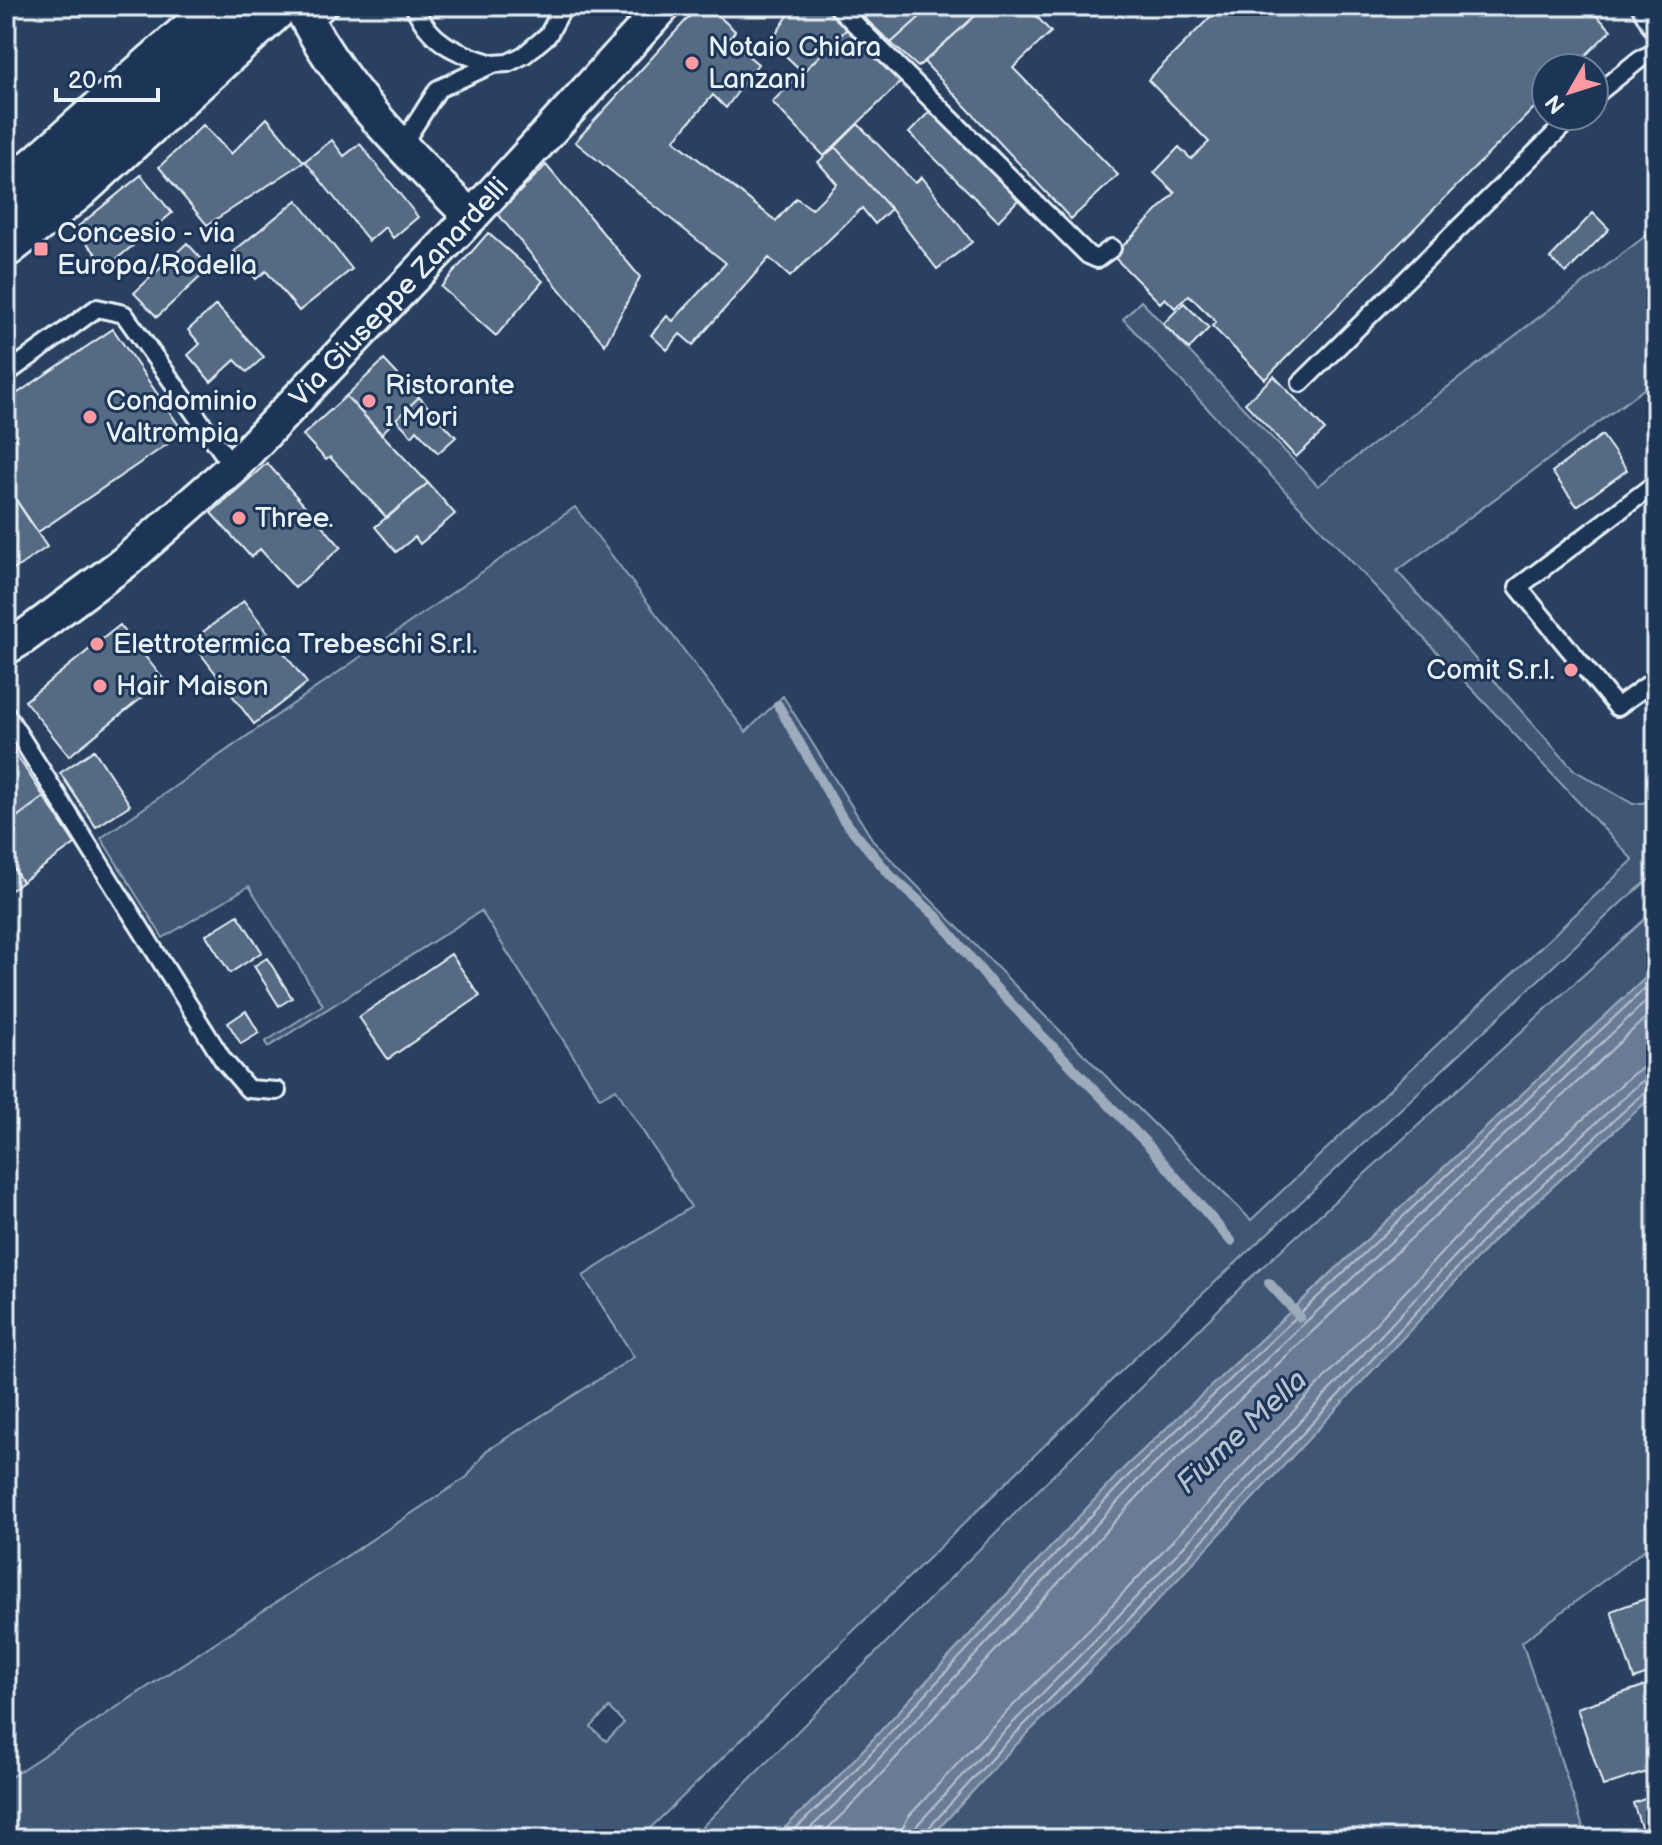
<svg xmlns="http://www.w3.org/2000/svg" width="1662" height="1845" font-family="'Balsamiq Sans',sans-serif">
  <rect width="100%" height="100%" fill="#294061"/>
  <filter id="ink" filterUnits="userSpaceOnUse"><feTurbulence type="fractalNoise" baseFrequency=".0125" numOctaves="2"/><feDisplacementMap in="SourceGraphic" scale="16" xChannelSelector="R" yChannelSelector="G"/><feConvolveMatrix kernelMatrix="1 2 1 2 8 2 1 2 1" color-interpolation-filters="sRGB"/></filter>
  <g filter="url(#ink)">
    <path fill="#415774" stroke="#94a4b6" stroke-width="2" fill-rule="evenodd" d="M1656,228V380L1397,571L1574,770L1633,804L1656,801V874L1623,901L1149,1344L639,1839H6V1780L467,1477L486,1451L634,1357L583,1276L691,1207L616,1089L600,1098L481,911L268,1047L265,1042L323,1005L249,886L163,938L101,838L575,507L746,732L783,696L874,842L1037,1008L1251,1220L1633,860L1123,319L1141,301L1318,486ZM609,1708L624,1723L606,1741L591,1727Z
      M1656,909V968L1124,1468L837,1778L773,1839H690L1248,1280Z
      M1656,1093V1541L1522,1642L1587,1839H929L1006,1755L1498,1236Z"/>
    <path fill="#6b7c95" stroke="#9dabbd" stroke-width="2" d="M1656,968V1093L1498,1236L1122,1639L1006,1755L929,1839H773L837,1778L1124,1468Z"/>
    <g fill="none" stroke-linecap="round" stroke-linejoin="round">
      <path stroke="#b6c2d0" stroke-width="2" d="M785,1839L843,1783L1130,1474L1656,978
        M799,1839L850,1790L1137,1481L1656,992
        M817,1839L859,1798L1145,1489L1656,1008
        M901,1839L903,1827L909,1816L985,1734L1100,1618L1477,1215L1634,1073L1644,1067L1656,1065
        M914,1839V1831L918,1824L993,1743L1109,1626L1486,1223L1641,1082L1648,1078L1656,1077
        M924,1839L926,1831L1000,1749L1116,1633L1493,1230L1647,1090L1656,1088"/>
      <path stroke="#9dabbd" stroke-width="10" d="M778,705L843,819L891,876L936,916L992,984L1149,1146L1231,1241
        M1269,1283L1300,1317"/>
    </g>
    <path fill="#556a83" stroke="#e8f1f8" stroke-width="2" d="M699,6H708L735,31L729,40L758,64L726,108L713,95L674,140L776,221L796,198L812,209L837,184L818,162L835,147L891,209L875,224L862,208L790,277L769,258L693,345L680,334L667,350L651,335L667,316L673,321L726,263L575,142Z
      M794,6H828L849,27L803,72L771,42Z
      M852,6H932L891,43Z
      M932,6H986L918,67L891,43Z
      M986,6H1027L1051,32L1013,68L1118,175L1071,219L924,62Z
      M1221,6H1234L1243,15L1252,6H1336L1338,8L1340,6H1587L1611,30L1573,68H1546V96L1265,379L1212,326L1216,322L1189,295L1175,308L1165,298L1160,303L1113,256L1175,193L1154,173L1179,147L1191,159L1209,142L1148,80Z
      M849,27L902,81L824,156L772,102Z
      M932,109L1021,197L998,221L909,133Z
      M267,118L304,162L207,225L159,167L203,125L231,154Z
      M858,124L915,183L922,177L972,242L937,269L891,209L835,147Z
      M332,140L344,156L360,144L418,217L393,238L385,227L369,241L305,161Z
      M546,165L640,277L605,345L498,214Z
      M141,175L172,213L107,267L75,229Z
      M297,200L352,269L299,311L266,271L256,279L234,251Z
      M1593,213L1609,229L1566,273L1550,258Z
      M488,233L543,281L496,336L441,287Z
      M187,243L210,268L157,317L134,293Z
      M1184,303L1209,328L1189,349L1163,324Z
      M216,305L264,357L247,372L235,360L211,382L188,355L200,344L188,330Z
      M113,329L184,433L38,532L6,485V401Z
      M384,360L419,397L381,434L346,396Z
      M1274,376L1325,430L1296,457L1245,403Z
      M346,396L428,483L387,518L330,457L326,460L303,435Z
      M419,397L456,437L438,453L417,430L412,436L396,419Z
      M1602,435L1627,470L1577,506L1552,472Z
      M267,463L341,547L295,588L260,549L251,557L211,513Z
      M428,483L455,514L420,544L415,537L396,552L375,527Z
      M6,485L47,547L6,575Z
      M244,601L307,683L254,724L191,641Z
      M120,625L164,680L69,756L25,701Z
      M6,739L44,797L6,825Z
      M94,750L130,805L96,827L60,773Z
      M44,797L75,844L22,882L6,855V825Z
      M6,855L22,882L6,894Z
      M238,915L262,952L230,973L206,935Z
      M451,954L480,996L388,1059L359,1017Z
      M267,958L292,998L279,1006L254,966Z
      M246,1011L259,1033L241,1044L228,1023Z
      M1656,1595V1671L1634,1679L1611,1611Z
      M1656,1682V1769L1603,1786L1577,1708Z
      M1656,1795V1839H1645L1633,1803Z"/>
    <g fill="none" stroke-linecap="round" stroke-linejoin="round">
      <defs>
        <path id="service" d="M414,6C430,43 456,53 493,64
          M837,6L1088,255L1097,259L1112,248
          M1640,6L1656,34
          M309,25L331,6
          M1594,96L1640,59L1656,52
          M401,147L438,89L493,64L508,63L524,55L548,35L564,6
          M6,374L97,308L124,314L233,467
          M1301,383L1573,116
          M1656,483L1518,587L1617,707L1656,679
          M6,714L223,1060L248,1089L277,1091"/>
        <g id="minor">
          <path d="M300,6C339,87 408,154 471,217"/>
          <path id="s1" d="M6,648L24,637L125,562L233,467L471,217L664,6"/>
        </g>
        <path id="primary" d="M6,196L222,6
          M6,244L74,190L276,6"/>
      </defs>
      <use href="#service" stroke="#e8f1f8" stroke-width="22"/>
      <use href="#minor" stroke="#e8f1f8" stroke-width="38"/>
      <use href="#primary" stroke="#e8f1f8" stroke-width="50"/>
      <use href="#service" stroke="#1d3557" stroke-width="16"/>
      <use href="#minor" stroke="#1d3557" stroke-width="32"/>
      <use href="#primary" stroke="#1d3557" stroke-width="44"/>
    </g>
  </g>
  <g fill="#ff9aa2" stroke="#1d3557" stroke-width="3">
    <circle cx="692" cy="63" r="8"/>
    <rect x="33" y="241" width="16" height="16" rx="4"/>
    <circle cx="369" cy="401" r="8"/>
    <circle cx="90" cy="417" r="8"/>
    <circle cx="239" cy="518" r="8"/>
    <circle cx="97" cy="644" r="8"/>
    <circle cx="1571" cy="670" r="8"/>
    <circle cx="100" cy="686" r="8"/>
  </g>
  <g text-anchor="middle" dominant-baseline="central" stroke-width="6" stroke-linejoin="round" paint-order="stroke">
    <g font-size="28" fill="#e8f1f8" stroke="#1d3557" text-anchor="start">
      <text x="708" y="47">Notaio Chiara<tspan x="708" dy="32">Lanzani</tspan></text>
      <text x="57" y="233">Concesio - via<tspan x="57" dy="32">Europa/Rodella</tspan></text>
      <text x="385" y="385">Ristorante<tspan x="385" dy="32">I Mori</tspan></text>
      <text x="106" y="401">Condominio<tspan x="106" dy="32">Valtrompia</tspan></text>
      <text x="255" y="518">Three.</text>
      <text x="113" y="644">Elettrotermica Trebeschi S.r.l.</text>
      <text x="1555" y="670" text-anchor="end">Comit S.r.l.</text>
      <text x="116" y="686">Hair Maison</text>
    </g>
    <g font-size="28" fill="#e8f1f8" stroke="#1d3557">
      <text stroke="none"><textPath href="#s1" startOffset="532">Via Giuseppe Zanardelli</textPath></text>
    </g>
    <g font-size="30" font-style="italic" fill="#b6c2d0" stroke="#1d3557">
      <text transform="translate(1242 1432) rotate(-43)">Fiume Mella</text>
    </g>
  </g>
  <rect width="1662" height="1845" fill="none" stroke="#1d3557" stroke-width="32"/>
  <rect x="16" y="16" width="1630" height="1813" fill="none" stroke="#e8f1f8" stroke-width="3" filter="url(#ink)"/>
  <g transform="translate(1570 92) rotate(231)"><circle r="38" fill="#1d3557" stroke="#6e8097" stroke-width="2"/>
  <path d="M0-6L14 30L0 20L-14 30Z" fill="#ff9aa2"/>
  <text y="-12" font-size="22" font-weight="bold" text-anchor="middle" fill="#e8f1f8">N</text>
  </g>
  <path d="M56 88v12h102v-12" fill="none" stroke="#e8f1f8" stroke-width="4"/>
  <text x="68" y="88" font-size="24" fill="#e8f1f8" stroke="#1d3557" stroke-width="6" paint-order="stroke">20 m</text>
</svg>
